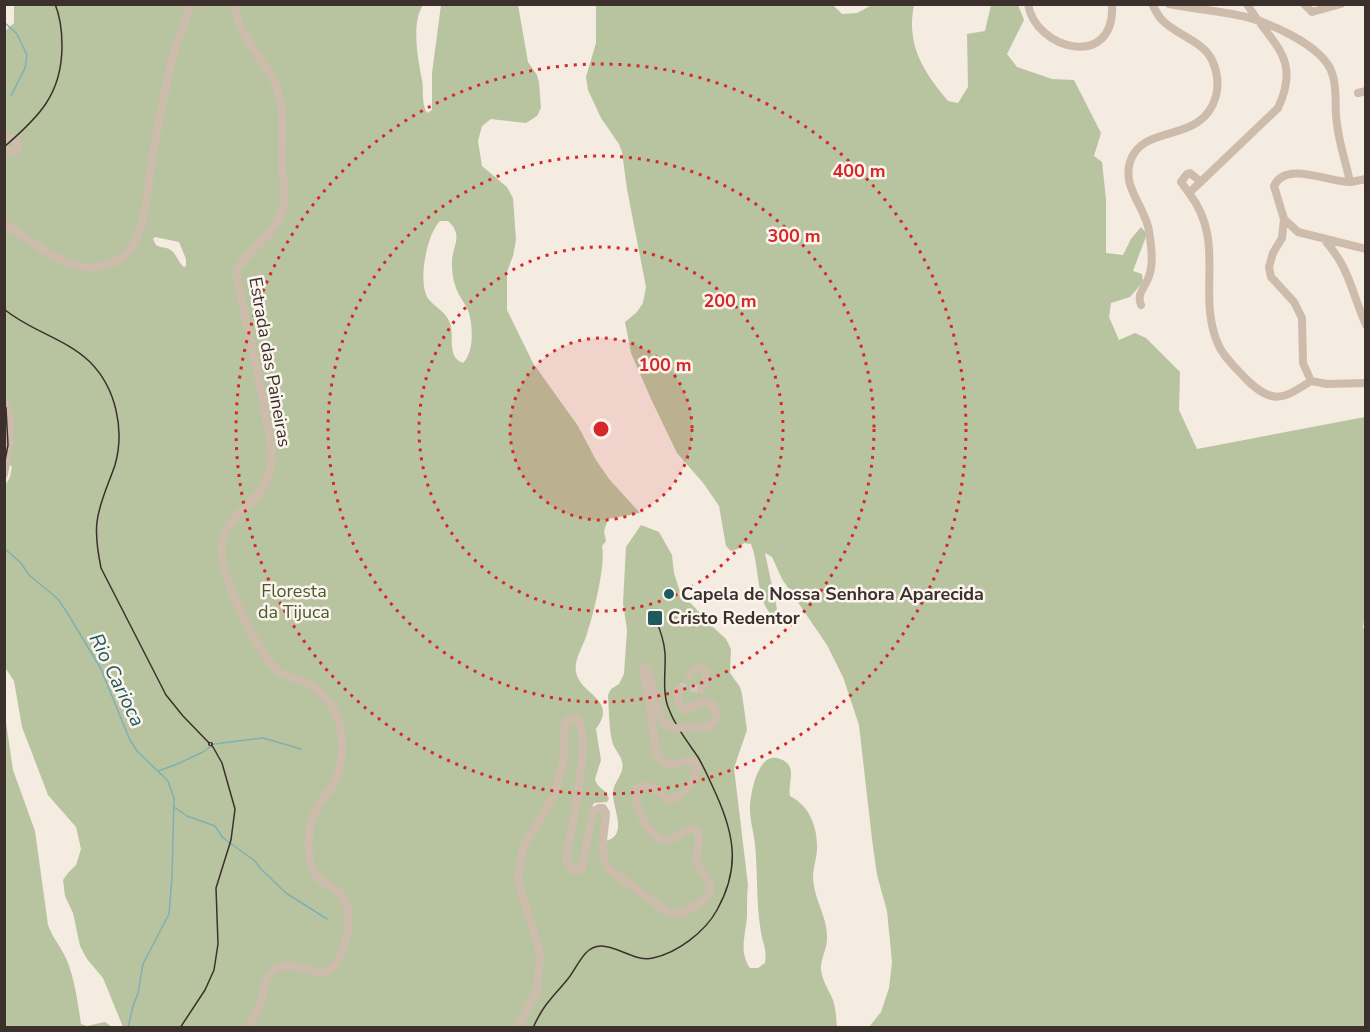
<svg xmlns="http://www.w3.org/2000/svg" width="1370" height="1032" font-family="'Nunito Sans',sans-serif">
  <rect width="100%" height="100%" fill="#f4ebe1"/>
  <path fill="#b8c4a0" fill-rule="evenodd" d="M832,4L842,14L857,13L872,5H914C906,45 923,71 948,101L958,103L968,87L967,34L985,31L991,5H1018L1024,20L1007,54L1017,67L1052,79L1074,80L1101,133L1094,156L1102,162L1106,199V253L1123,255L1131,239L1141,227L1147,234L1133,271L1142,274L1143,282L1130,297L1111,303L1109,317L1119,340L1135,333L1146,338L1180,372L1179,410L1197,449L1365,417L1366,606L1363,628L1366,630L1365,1027H869L881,1012L889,988L892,962L887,911L877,875L872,839L859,725L843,677L827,645L782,579L772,557L765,553L777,609L773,617C755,599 760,566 751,544L744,543L738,549L731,551L726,546L719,506L704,484L677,453L651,399L631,353L625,322L637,312L643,303L646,287L627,189L622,152L619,144L601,118L588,90L586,77L596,43V5Z
    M14,5H423C411,23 418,59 422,80C424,91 421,103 427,113L432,110V73L441,5H518L528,62L537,75L539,82L541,108L537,116L526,123L491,119L482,126L478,141L482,166L507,187L513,198L516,240L513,256L507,272V310L533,363L578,426L596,460L609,479L640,513L611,518L608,519L604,531L606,541L602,546C606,566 593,616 586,637C583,645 578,654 576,663C571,695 621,695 596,729L601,760L595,779C597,789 607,789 609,799L607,802L594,803L590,811L601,810L606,841C629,835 612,808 613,792C614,781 625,774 622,762C621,755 614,749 612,741C609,726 609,710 608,695L611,689L619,684L624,674L627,630L623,603L626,547L641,525L659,532L672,555L674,573L680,592L714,628L726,639L731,649L730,673L740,687L742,694L747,730L734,768L748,885C747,894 747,901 747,910C748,931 737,949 750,968H758L765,963C767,947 763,946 761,932C756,904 758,874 755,845C754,832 749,818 750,805C751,792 755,775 762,765C766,760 770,757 777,758C800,764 787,782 790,796C810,806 818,828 817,850C816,863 811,872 814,886C817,904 828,920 827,939C827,951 818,962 822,975C824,984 830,992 833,1000C836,1009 836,1019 837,1027H123L103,978L87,959L80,946L73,913L65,896L63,880L68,873L76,865L81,849L76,827L48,795L22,727L14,681L6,669L5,670L4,487L10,477L12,466L4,464V32L14,23ZM440,221H448C465,236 451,247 452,264C452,272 453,280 456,288C459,297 466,304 469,313C473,327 474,352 463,363C445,356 456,334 449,321C445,311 433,306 427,297C418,279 427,234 440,221ZM155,237L179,242L186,259V266L184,267C177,262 177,251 166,248C163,247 159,247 156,245L153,239Z
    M4,709L13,770L35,831L48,925C53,939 63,949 68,963C75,982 78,1004 81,1024L87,1026L105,1022L112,1027H5Z"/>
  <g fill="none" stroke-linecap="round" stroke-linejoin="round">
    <path stroke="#7fb0b2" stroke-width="1.5" d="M4,22L17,34L27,55L25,68L11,96
      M4,548L21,563L29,575L58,599L68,614L101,669L129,738L137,751L168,781L174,798L172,877L169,914L143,964L138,993L133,1006L128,1028
      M158,771L175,765L203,752L214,744L263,738L301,749
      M174,807L187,816L215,826L223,838L255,861L260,868L286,893L327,919"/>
    <path stroke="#cfc6bd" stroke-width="8" stroke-dasharray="8 4" stroke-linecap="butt" d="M679,689L682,687L701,689"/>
    <path stroke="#cdbbac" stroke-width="8" d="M234,4C238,36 264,58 276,86C286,112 281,141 282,168C283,179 285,190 284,200C284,208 281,215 277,222C266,241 247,252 236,271C244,318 257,364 265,411C268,430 274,452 270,471C259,513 213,512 223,565C228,587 262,663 281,673C288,677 296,678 303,681C315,686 326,698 333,708C344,725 345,761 336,779C325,801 309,809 309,837C309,849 308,861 314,873C320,883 331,885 339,893C356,908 347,946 337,962C322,988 294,954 274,970C262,979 264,1000 257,1012C254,1017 250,1022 247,1028
      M1028,4C1035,50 1116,71 1112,4
      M1169,4C1192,9 1215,10 1237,15C1265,20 1323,45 1332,73C1338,89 1334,107 1337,124C1339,143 1346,163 1350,182
      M1247,4C1271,44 1302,57 1278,108L1189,193C1227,242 1196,293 1218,344C1224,358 1237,369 1247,380C1273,405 1283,399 1311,381
      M1304,4L1312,12L1341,4
      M1358,93L1366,91
      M4,135L18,142V147L16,151L4,150
      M1366,179C1361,180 1356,181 1351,182C1330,183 1286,160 1274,186L1284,219L1298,232L1366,249
      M1189,193L1181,182L1187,174L1190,173L1201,182
      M1284,219L1282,238L1273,253L1269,267L1271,277L1294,302L1302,318L1303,363L1311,381L1327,384L1366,383
      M4,223C25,237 60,265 84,267C101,268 122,263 132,247C148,221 147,184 153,154C159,122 165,88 173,56C178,39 185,22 191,4
      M1323,238C1350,268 1351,291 1366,325
      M1141,305C1136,293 1146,287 1149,276C1154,262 1151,245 1149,231C1145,206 1122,188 1130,162C1142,122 1202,146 1216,96C1219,84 1217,71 1212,60C1203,41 1176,35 1162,20C1158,16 1155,9 1152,4
      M4,402C15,418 8,456 4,474
      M690,676L694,669L700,668C709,672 708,683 701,689
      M679,689C675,695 679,705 684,710C690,709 696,703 702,702C715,700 718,713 715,722L708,727H698
      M518,1028L537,990L540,953L518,880L523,847L553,798L563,764L565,722L571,718H577C593,737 570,834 566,860L571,869L575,870L582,869L593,811L599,808H603L606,813C605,832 598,852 609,869L667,912L673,914L683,913L701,902L709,895L710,883L696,862L699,840L697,831L693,829C683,829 677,840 667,840C650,841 629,801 638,787C653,782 659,794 670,800C684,796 702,775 694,761C677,760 667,772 656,753L649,699L642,670L644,668L647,669L649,675L663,723L674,728"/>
    <path stroke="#3b302b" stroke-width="1.5" d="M4,147C39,117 62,94 62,46C62,33 60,16 55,4
      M4,309C30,331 65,338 90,362C116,388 125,430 115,465C109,483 99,503 97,522C95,537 98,553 101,568L166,695L183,716L213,747L222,763L235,809L231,840L216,888L218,944L214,970L205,990L180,1028
      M4,405L6,408L8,445L4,466
      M533,1028C543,1005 552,998 567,980C577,969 583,946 601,946C618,946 635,962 653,958C677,953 705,932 717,910C740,869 735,836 716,794C710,781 705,769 698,757C687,741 675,726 668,707C662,690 666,670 665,653C664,640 660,629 655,618"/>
    <defs>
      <path id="rail" d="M210,744H211"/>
    </defs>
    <use href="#rail" stroke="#3b302b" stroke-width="4"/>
    <use href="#rail" stroke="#fbf5ee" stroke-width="1.5" stroke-dasharray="4.5" stroke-linecap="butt"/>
    <path stroke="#cdbbac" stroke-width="8" d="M674,728L698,727"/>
  </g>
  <circle cx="601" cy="429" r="91" fill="#d62828" fill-opacity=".12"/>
  <g fill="none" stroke="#d62828" stroke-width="3" stroke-dasharray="3 6">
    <circle cx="601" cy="429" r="91"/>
    <circle cx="601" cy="429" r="182"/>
    <circle cx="601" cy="429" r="273"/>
    <circle cx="601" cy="429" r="365"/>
  </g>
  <g fill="#1f5a5e" stroke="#fbf5ee" stroke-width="2">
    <circle cx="669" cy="594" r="6"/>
    <rect x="647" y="610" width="16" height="16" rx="3"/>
  </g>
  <g text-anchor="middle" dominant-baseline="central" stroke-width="5" stroke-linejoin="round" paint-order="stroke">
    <g font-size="18" fill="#3b302b" stroke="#fbf5ee">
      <text transform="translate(270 362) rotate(80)">Estrada das Paineiras</text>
    </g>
    <g font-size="18" fill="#4a5a2e" stroke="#fbf5ee">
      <text x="294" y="591">Floresta<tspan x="294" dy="21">da Tijuca</tspan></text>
    </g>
    <g font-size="18" font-weight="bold" fill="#3b302b" stroke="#fbf5ee" text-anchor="start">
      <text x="681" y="594">Capela de Nossa Senhora Aparecida</text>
      <text x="668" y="618">Cristo Redentor</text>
    </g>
    <g font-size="20" font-style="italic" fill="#1f5a5e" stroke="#fbf5ee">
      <text transform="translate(117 680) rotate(64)">Rio Carioca</text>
    </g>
  </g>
  <circle cx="601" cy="429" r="9" fill="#d62828" stroke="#fbf5ee" stroke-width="3"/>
  <g font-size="18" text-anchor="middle" font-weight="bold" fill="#d62828" stroke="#fbf5ee" stroke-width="5" stroke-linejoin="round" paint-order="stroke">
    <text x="859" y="177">400 m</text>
    <text x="794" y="242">300 m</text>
    <text x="730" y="307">200 m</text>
    <text x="665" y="371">100 m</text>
  </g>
  <rect width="1370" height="1032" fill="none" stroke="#3b302b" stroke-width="12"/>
</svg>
